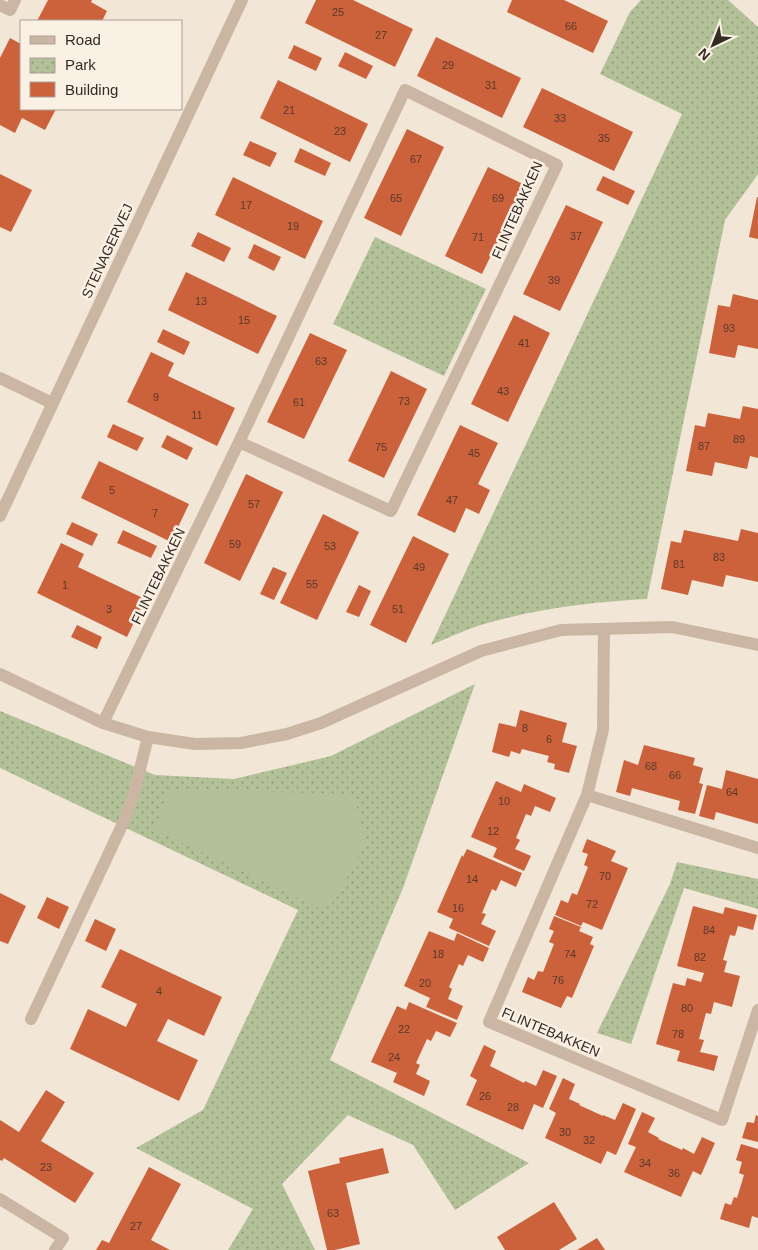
<svg xmlns="http://www.w3.org/2000/svg" width="758" height="1250" font-family="Helvetica,sans-serif">
  <defs>
    <pattern id="park-dots" width="8" height="8" patternUnits="userSpaceOnUse" patternTransform="scale(1.25)"><rect width="8" height="8" fill="#b2c197"/><path d="M2 2h.1M6 6h.1" fill="none" stroke="#929d7b" stroke-width="1.8" stroke-linecap="round"/></pattern>
  </defs>
  <rect width="100%" height="100%" fill="#f2e6d7"/>
  <path fill="url(#park-dots)" d="M641,0H728L758,27V174L725,220L647,599C593,602 540,608 488,623C469,628 450,637 431,645L682,114L600,74L630,12Z
    M375,237L486,289L444,376L333,324Z
    M475,684L403,888L330,1060L529,1163L455,1210L413,1145L348,1115L282,1184L315,1250H228L253,1209L136,1148L203,1110L298,910L0,768V711L155,775L234,779L331,756Z
    M677,862L758,879V909L684,888L631,1044L597,1033L670,884Z"/>
  <path fill="#b2c197" d="M169,789L353,794L366,843L335,900L323,910L155,830Z"/>
  <path fill="#cb623c" d="M48,0H92L91,2L107,11L102,21H37Z
    M316,0H353L413,29L395,67L305,23Z
    M512,0H564L608,21L593,53L507,12Z
    M436,37L521,78L502,118L417,76Z
    M10,38L21,44V109H56L45,130L22,118L15,133L0,125V58Z
    M294,45L322,58L316,71L288,58Z
    M345,52L373,66L366,79L338,66Z
    M278,80L368,124L350,162L260,118Z
    M542,88L633,132L614,171L523,127Z
    M407,129L444,147L401,236L364,218Z
    M250,141L277,153L270,167L243,155Z
    M300,148L331,163L325,176L294,162Z
    M488,167L525,185L482,274L445,256Z
    M0,174L32,190L11,232L0,227Z
    M603,176L635,191L628,205L596,190Z
    M233,177L323,221L305,259L215,215Z
    M757,197H758V239L749,237Z
    M566,205L603,222L560,311L523,294Z
    M198,232L231,248L224,262L191,246Z
    M254,244L281,257L274,271L248,258Z
    M186,272L277,316L258,354L168,310Z
    M733,294L758,300V349L738,345L735,358L709,353L718,305L730,307Z
    M514,315L550,333L508,422L471,404Z
    M163,329L190,342L184,355L157,342Z
    M310,333L347,350L304,439L267,422Z
    M151,352L174,363L168,376L235,408L217,446L127,402Z
    M391,371L427,389L384,478L348,461Z
    M743,406L758,409V458L750,456L747,469L715,462L712,476L686,471L695,425L705,427L708,413L740,419Z
    M113,424L144,438L137,451L107,437Z
    M460,425L498,443L478,484L490,490L479,514L466,508L455,533L417,515Z
    M167,435L193,448L187,460L161,447Z
    M99,461L189,504L171,542L81,498Z
    M246,474L283,492L240,581L204,563Z
    M323,514L359,532L317,620L280,603Z
    M72,522L98,534L92,546L66,534Z
    M741,529L758,533V582L726,575L723,587L692,580L688,595L661,589L671,541L681,543L684,530L738,541Z
    M123,530L157,546L151,558L117,543Z
    M413,536L449,554L406,643L370,625Z
    M61,543L84,554L78,567L145,599L127,637L37,593Z
    M273,567L287,573L274,600L260,594Z
    M359,585L371,591L359,617L346,612Z
    M77,625L102,637L97,649L71,637Z
    M520,710L567,723L562,742L577,746L569,773L554,769L555,764L547,762L549,756L522,749L520,754L511,751L509,757L492,752L499,723L516,727Z
    M644,745L695,758L693,765L703,768L699,783L703,784L695,814L678,810L680,801L632,788L630,796L616,792L624,760L638,765Z
    M726,770L758,779V824L716,812L714,820L699,816L707,785L722,789Z
    M496,781L521,792L524,784L556,798L550,812L535,806L531,816L526,814L516,838L520,840L515,849L531,856L524,871L493,857L497,848L471,837Z
    M587,839L616,851L611,861L628,868L602,930L583,922L581,926L555,915L561,900L568,903L572,893L577,895L588,867L584,865L588,854L582,852Z
    M467,849L522,873L516,887L501,880L496,891L492,889L482,913L486,914L481,924L496,931L489,946L449,928L453,919L437,912L462,855L463,857Z
    M0,893L26,906L8,944L0,941Z
    M47,897L69,907L59,929L37,918Z
    M693,906L723,914L725,907L757,915L753,930L738,926L735,936L730,935L723,960L727,961L724,972L740,976L732,1007L714,1002L711,1014L706,1013L699,1039L704,1040L700,1052L718,1056L714,1071L677,1061L680,1051L656,1044L673,983L685,986L687,978L701,982L704,973L677,966Z
    M554,916L581,927L579,931L593,937L590,944L594,946L572,998L567,996L561,1008L522,992L528,977L534,980L538,971L543,972L554,944L549,942L554,931L549,929Z
    M95,919L116,929L106,951L85,941Z
    M429,931L454,941L457,933L489,948L483,962L468,955L463,966L459,964L449,987L452,989L448,999L463,1006L457,1020L426,1007L430,998L404,986Z
    M120,949L222,997L204,1036L168,1019L157,1041L198,1060L179,1101L70,1049L88,1009L126,1027L137,1004L101,987Z
    M409,1002L457,1023L450,1037L436,1031L431,1041L427,1039L416,1063L420,1065L416,1074L430,1081L424,1096L393,1082L397,1073L371,1062L397,1006L406,1010Z
    M484,1045L496,1051L490,1066L524,1083L525,1081L536,1086L543,1070L557,1076L543,1108L534,1104L523,1130L466,1105L477,1080L470,1076Z
    M563,1078L575,1084L569,1099L580,1104L579,1105L603,1116V1115L615,1120L623,1103L636,1109L616,1155L607,1151L601,1164L545,1138L556,1113L549,1109Z
    M46,1090L65,1102L41,1141L94,1173L75,1203L4,1158L2,1161L0,1160V1120L19,1132Z
    M642,1112L655,1118L648,1132L659,1138L658,1139L682,1150L683,1148L694,1154L702,1137L715,1143L701,1175L693,1171L681,1197L624,1172L636,1147L628,1144Z
    M756,1115L758,1116V1142L742,1138L747,1122L754,1123Z
    M741,1144L758,1149V1218L752,1216L749,1228L720,1219L725,1203L731,1205L734,1197L737,1198L744,1175L739,1173L742,1162L736,1160Z
    M383,1148L389,1173L346,1183L360,1244L335,1250H327L308,1171L340,1163L339,1158Z
    M149,1167L181,1184L151,1240L170,1250H96L102,1240L109,1243Z
    M554,1202L577,1239L559,1250H505L497,1237Z
    M597,1238L605,1250H577Z"/>
  <g fill="none" stroke-linecap="round" stroke-linejoin="round">
    <path stroke="#cab6a3" stroke-width="12" d="M31,1019L125,819L133,797L148,737"/>
    <path stroke="#cab6a3" stroke-width="12" d="M0,5L10,10L15,0
      M0,378L52,403
      M604,629L603,730L587,795L489,1022L722,1120L758,1010
      M0,674L103,723L148,737L195,744L241,743L287,734L321,723L481,651L561,630L672,627L758,645
      M103,723L239,442L405,90L557,165L391,511L239,442
      M587,795L758,848
      M0,1199L63,1238L55,1250"/>
    <path stroke="#cab6a3" stroke-width="12" d="M0,516L242,0"/>
  </g>
  <g text-anchor="middle" dominant-baseline="central" stroke-width="5" stroke-linejoin="round" paint-order="stroke">
    <g font-size="11" fill="#5a392b">
      <text x="338" y="12">25</text>
      <text x="571" y="26">66</text>
      <text x="381" y="35">27</text>
      <text x="448" y="65">29</text>
      <text x="491" y="85">31</text>
      <text x="289" y="110">21</text>
      <text x="560" y="118">33</text>
      <text x="340" y="131">23</text>
      <text x="604" y="138">35</text>
      <text x="416" y="159">67</text>
      <text x="396" y="198">65</text>
      <text x="498" y="198">69</text>
      <text x="246" y="205">17</text>
      <text x="293" y="226">19</text>
      <text x="576" y="236">37</text>
      <text x="478" y="237">71</text>
      <text x="554" y="280">39</text>
      <text x="201" y="301">13</text>
      <text x="244" y="320">15</text>
      <text x="729" y="328">93</text>
      <text x="524" y="343">41</text>
      <text x="321" y="361">63</text>
      <text x="503" y="391">43</text>
      <text x="156" y="397">9</text>
      <text x="404" y="401">73</text>
      <text x="299" y="402">61</text>
      <text x="197" y="415">11</text>
      <text x="739" y="439">89</text>
      <text x="704" y="446">87</text>
      <text x="381" y="447">75</text>
      <text x="474" y="453">45</text>
      <text x="112" y="490">5</text>
      <text x="452" y="500">47</text>
      <text x="254" y="504">57</text>
      <text x="155" y="513">7</text>
      <text x="235" y="544">59</text>
      <text x="330" y="546">53</text>
      <text x="719" y="557">83</text>
      <text x="679" y="564">81</text>
      <text x="419" y="567">49</text>
      <text x="312" y="584">55</text>
      <text x="65" y="585">1</text>
      <text x="109" y="609">3</text>
      <text x="398" y="609">51</text>
      <text x="525" y="728">8</text>
      <text x="549" y="739">6</text>
      <text x="651" y="766">68</text>
      <text x="675" y="775">66</text>
      <text x="732" y="792">64</text>
      <text x="504" y="801">10</text>
      <text x="493" y="831">12</text>
      <text x="605" y="876">70</text>
      <text x="472" y="879">14</text>
      <text x="592" y="904">72</text>
      <text x="458" y="908">16</text>
      <text x="709" y="930">84</text>
      <text x="438" y="954">18</text>
      <text x="570" y="954">74</text>
      <text x="700" y="957">82</text>
      <text x="558" y="980">76</text>
      <text x="425" y="983">20</text>
      <text x="159" y="991">4</text>
      <text x="687" y="1008">80</text>
      <text x="404" y="1029">22</text>
      <text x="678" y="1034">78</text>
      <text x="394" y="1057">24</text>
      <text x="485" y="1096">26</text>
      <text x="513" y="1107">28</text>
      <text x="565" y="1132">30</text>
      <text x="589" y="1140">32</text>
      <text x="645" y="1163">34</text>
      <text x="46" y="1167">23</text>
      <text x="674" y="1173">36</text>
      <text x="333" y="1213">63</text>
      <text x="136" y="1226">27</text>
    </g>
    <g font-size="14" fill="#352b25" stroke="#faf0e4">
      <text transform="translate(517 210) rotate(-66)">FLINTEBAKKEN</text>
      <text transform="translate(107 251) rotate(-65)">STENAGERVEJ</text>
      <text transform="translate(158 576) rotate(-64)">FLINTEBAKKEN</text>
      <text transform="translate(551 1032) rotate(23)">FLINTEBAKKEN</text>
    </g>
  </g>
  <rect x="20" y="20" width="162" height="90" fill="#faf0e4" stroke="#aba198"/>
  <rect x="30" y="36" width="25" height="8" fill="#cab6a3" stroke="#aba198"/>
  <text x="65" y="45" font-size="15" fill="#352b25">Road</text>
  <rect x="30" y="58" width="25" height="15" fill="url(#park-dots)" stroke="#aba198"/>
  <text x="65" y="70" font-size="15" fill="#352b25">Park</text>
  <rect x="30" y="82" width="25" height="15" fill="#cb623c" stroke="#aba198"/>
  <text x="65" y="95" font-size="15" fill="#352b25">Building</text>
  <g transform="translate(713 45) rotate(223)" stroke="#faf0e4" stroke-width="4" paint-order="stroke">
  <path d="M0-4L9 19L0 12L-9 19Z" fill="#352b25"/>
  <text y="-8" font-size="14" font-weight="bold" text-anchor="middle" fill="#352b25">N</text>
  </g>
</svg>
